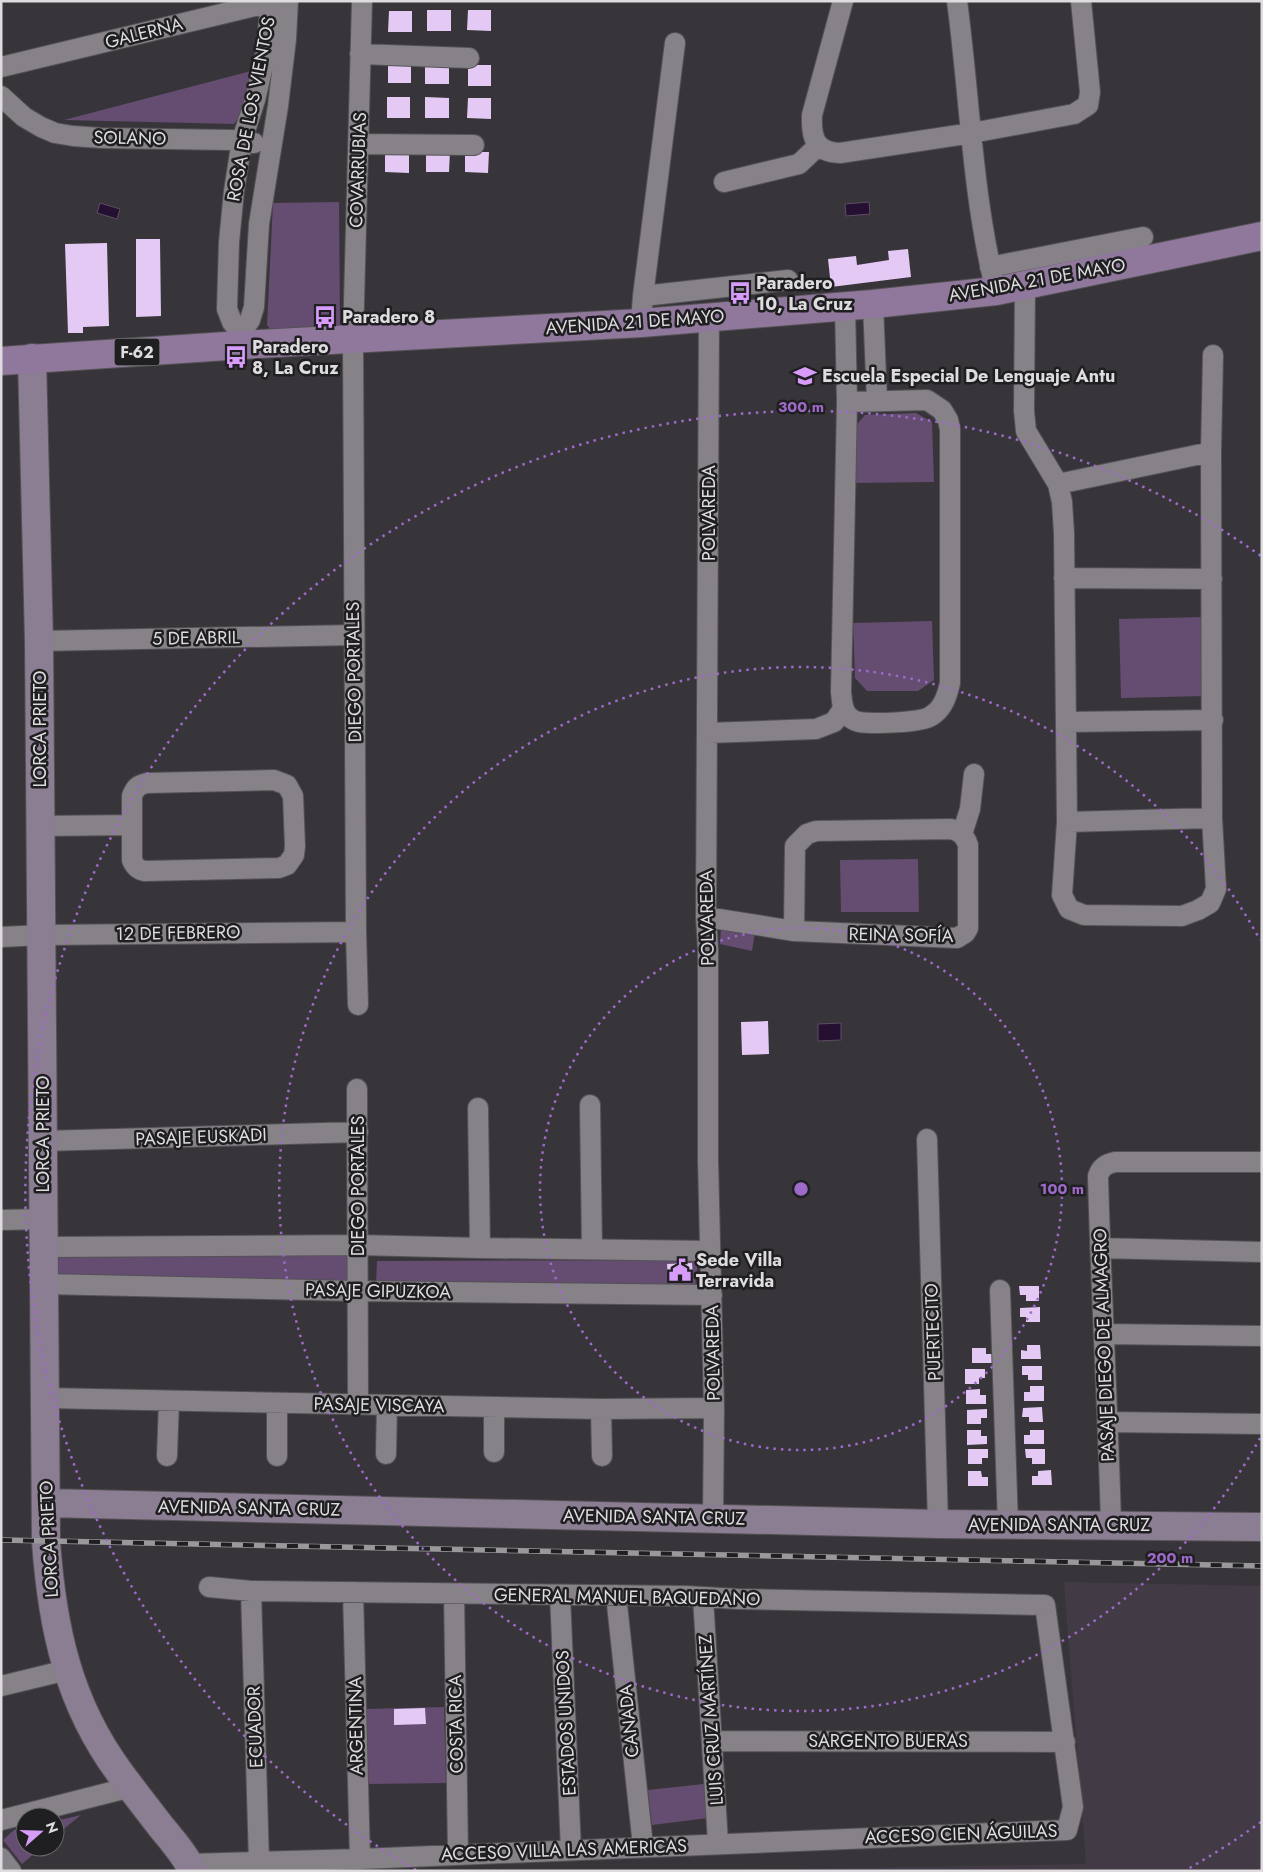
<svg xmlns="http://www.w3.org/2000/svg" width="1263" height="1872" font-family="Jost,sans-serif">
  <rect width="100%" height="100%" fill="#38353a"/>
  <path fill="#423b46" d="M1064,1582L1262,1586V1871H677L1086,1864Z"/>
  <path fill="#644d71" d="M251,71L245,109L234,124L64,120Z
    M339,202L340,326L273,333L267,325L273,203Z
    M916,413L932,422L934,482L854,483L853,429L865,415Z
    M1205,617L1207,696L1121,698L1119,619Z
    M932,621L934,680L918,691H867L855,678L853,623Z
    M918,859L919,912H841L840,860Z
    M722,913L757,919L752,951L720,944Z
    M359,1245L358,1291L44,1284V1247Z
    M698,1260L695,1288L376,1286L377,1261Z
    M444,1707L446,1783L366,1784L365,1709Z
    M704,1784L708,1818L652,1825L648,1790Z
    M81,1815L55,1836V1821Z
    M25,1827V1847H42L22,1864L3,1840L14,1830Z"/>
  <path fill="#261031" stroke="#5d4d65" d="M869,202L870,214L846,216L845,204Z
    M100,203L120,209L117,219L97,213Z
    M841,1023V1040L818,1041V1024Z"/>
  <path fill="#e5c9f5" d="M427,10H451V31H427Z
    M468,10H491V31L467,30Z
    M389,11H412V32H388Z
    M388,62H411V83H388Z
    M425,63L449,64V84H425Z
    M468,65H491V86H468Z
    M387,97H410V118H387Z
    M425,97L449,98V118H425Z
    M468,98H491V119L467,118Z
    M426,151H450L449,172H426Z
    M385,152H409V173L385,172Z
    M465,152H489L488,173L465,172Z
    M136,239H160L161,316L136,317Z
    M107,243L109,326L83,327V333H68L65,244Z
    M908,249L911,277L831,287L828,259L856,256L857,265L889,260L888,251Z
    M768,1021L769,1054L742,1055L741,1022Z
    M692,1263L693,1277H668L667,1264Z
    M1019,1286H1039V1301H1026V1295H1020Z
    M1040,1307V1322H1026V1317H1020V1308Z
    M1027,1345H1040L1041,1359H1021V1350L1027,1351Z
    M972,1348H986V1354H992V1363H972Z
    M1022,1366H1042V1380H1028V1375H1022Z
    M965,1369H985V1378H979V1384H965Z
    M1030,1386H1044V1401H1024V1392H1030Z
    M980,1389V1395H986V1404H966V1390Z
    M1042,1407L1043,1422H1029V1417H1022L1023,1408Z
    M987,1409V1418H981V1424H967V1410Z
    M967,1430H981V1436H987V1444L967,1445Z
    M1030,1430H1044V1444H1024V1435H1030Z
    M968,1449H988V1458H982V1464H968Z
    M1025,1449H1045V1464H1032V1458H1026Z
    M1051,1470L1052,1485H1032V1476H1038V1471Z
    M968,1471H981L982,1477H988V1486H968Z
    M425,1708L426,1724L394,1725V1709Z"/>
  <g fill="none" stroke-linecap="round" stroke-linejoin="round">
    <defs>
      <path id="minor" d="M843,1L812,115C811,138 815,152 840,153L972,133L1074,114L1088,105L1090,92L1081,1
        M957,1C970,98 972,196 996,291
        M360,54L469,58
        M1,67L271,2L283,1
        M1,96L24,117L41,127L55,133L73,136L101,138L231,140L254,143
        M359,144L474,145
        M724,182L799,164L818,146
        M990,267L1143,237
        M1025,285L1024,411L1026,431L1058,484L1062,502L1064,533L1067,822L1062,895L1069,909L1084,915L1182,916L1198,910L1210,903L1216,889L1212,818L1211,452L1213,355
        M643,296L788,280
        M873,304L877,401
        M845,306L847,402L841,692C842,701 842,711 849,717C852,719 856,722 859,722C873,724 921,723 931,716C943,709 947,696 950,683V429L948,420L942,410L927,400L847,402
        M709,317L706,917L708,949V1160L714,1408L713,1519
        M641,323L643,296L675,43
        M241,333L250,320L254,307L259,224L278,106L286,39L288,1
        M242,345L241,333L232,322L227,309L229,242L234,191L242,140L255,100L266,52L271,1
        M1058,484L1211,452
        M1064,578L1212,579
        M39,641L354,635
        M1067,722L1213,720
        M708,733L816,729L834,722L843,709
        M274,780L287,785L293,796L295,846L294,855L287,865L279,868L145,871C138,870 135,867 132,860V796C135,788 138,785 147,783Z
        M1067,822L1212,818
        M40,826L131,825
        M962,834L970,809L974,774
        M706,917L794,931L957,938L965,933L968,928V845C965,836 960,831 951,829L816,831L807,834L795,846L794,931
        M1,937L42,935L356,932
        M358,1005L356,932L353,340L362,1
        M357,1089L358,1404
        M590,1105L592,1250
        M478,1108L480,1248
        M927,1139L938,1524
        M43,1141L358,1132
        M1,1220L44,1219
        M44,1247L359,1245L480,1248L710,1251
        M1100,1248L1262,1252
        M44,1284L358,1291L712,1295
        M1000,1290L1008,1525
        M1105,1334L1262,1336
        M45,1398L601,1409L714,1408
        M277,1403V1456
        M494,1407V1452
        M601,1409L602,1456
        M1108,1422L1262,1424
        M386,1454L387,1405
        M167,1456L169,1401
        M1111,1525C1108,1409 1101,1292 1098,1176C1101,1167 1106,1164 1115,1162H1262
        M251,1591L259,1862
        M353,1592L360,1859
        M454,1594L458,1854
        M560,1595L571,1850
        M616,1595L643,1846
        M703,1597L718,1843
        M1,1686L67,1670
        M712,1741L1065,1742
        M1,1820L131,1787
        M1,1858L11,1871
        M190,1864L360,1859L1067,1830L1073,1807L1045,1605L738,1599L686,1596L251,1591L209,1587"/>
      <path id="secondary" d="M32,358L39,641L46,1541C52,1627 68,1703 120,1773C134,1792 148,1810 162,1828C173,1841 185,1855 193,1871
        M46,1503L938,1524L1262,1527"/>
      <path id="primary" d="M1,361L242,345L641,323L873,304L996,291L1262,236"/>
    </defs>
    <use href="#minor" stroke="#555256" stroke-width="22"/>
    <use href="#secondary" stroke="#555256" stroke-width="30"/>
    <use href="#primary" stroke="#555256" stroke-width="30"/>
    <use href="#minor" stroke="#868288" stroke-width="20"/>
    <use href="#secondary" stroke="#8b7d92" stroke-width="28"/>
    <use href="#primary" stroke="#90789d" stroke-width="28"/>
    <defs>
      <path id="rail" d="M1,1540L1262,1566"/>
    </defs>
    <use href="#rail" stroke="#9a989b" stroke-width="5.5"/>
    <use href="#rail" stroke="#1f1e20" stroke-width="4" stroke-dasharray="11" stroke-linecap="butt"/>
  </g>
  <g fill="none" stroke="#9e6aca" stroke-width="2.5" stroke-dasharray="2.5 5">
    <circle cx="801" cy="1189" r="261"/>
    <path d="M1260 1438A522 522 0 1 1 1260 940"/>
    <path d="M1261 1822A782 782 0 0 1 1186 1870M416 1870A782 782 0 1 1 1261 556"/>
  </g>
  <defs>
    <symbol id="bus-bare" viewBox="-9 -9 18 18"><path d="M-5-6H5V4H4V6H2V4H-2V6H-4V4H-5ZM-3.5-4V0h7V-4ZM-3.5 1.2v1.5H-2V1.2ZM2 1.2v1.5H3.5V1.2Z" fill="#d79bf9" stroke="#1f1e20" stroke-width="2.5" paint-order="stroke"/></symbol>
    <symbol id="school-bare" viewBox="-9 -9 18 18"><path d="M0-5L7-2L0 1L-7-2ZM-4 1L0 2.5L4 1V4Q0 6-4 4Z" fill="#d79bf9" stroke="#1f1e20" stroke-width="2.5" paint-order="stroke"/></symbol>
    <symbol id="civic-bare" viewBox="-9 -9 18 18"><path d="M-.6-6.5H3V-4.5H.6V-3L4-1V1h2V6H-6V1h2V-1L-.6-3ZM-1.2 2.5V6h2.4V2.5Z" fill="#d79bf9" stroke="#1f1e20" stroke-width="2.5" paint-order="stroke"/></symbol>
  </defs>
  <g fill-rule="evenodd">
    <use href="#bus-bare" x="724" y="277" width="32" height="32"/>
    <use href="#bus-bare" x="309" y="301" width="32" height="32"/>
    <use href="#bus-bare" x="220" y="341" width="32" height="32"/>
    <use href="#school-bare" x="789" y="360" width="32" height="32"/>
    <use href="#civic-bare" x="664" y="1254" width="32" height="32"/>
  </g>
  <g text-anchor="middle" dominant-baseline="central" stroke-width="5" stroke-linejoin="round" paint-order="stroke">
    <rect fill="#1f1e20" stroke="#a5a3a6" stroke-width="1" x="114.5" y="338.5" width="45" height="27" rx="4"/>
    <g font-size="16" font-weight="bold" fill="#dedcdf">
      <text x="137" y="352">F-62</text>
    </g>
    <g font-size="18" fill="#dedcdf" stroke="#1f1e20">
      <text transform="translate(144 33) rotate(-14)">GALERNA</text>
      <text transform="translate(251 109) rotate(-79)">ROSA DE LOS VIENTOS</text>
      <text transform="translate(130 138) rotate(1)">SOLANO</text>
      <text transform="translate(358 170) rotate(-88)">COVARRUBIAS</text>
      <text transform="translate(1037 280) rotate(-10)">AVENIDA 21 DE MAYO</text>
      <text transform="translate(635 322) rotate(-4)">AVENIDA 21 DE MAYO</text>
      <text transform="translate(709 513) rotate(-90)">POLVAREDA</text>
      <text transform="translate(196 638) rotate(-1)">5 DE ABRIL</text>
      <text transform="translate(354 672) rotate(-91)">DIEGO PORTALES</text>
      <text transform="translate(40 729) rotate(-90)">LORCA PRIETO</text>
      <text transform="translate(707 918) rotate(-91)">POLVAREDA</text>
      <text transform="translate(178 933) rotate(-1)">12 DE FEBRERO</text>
      <text transform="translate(901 935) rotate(1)">REINA SOFÍA</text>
      <text transform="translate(43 1134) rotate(-90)">LORCA PRIETO</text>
      <text transform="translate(201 1137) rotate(-2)">PASAJE EUSKADI</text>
      <text transform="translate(358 1186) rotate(-90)">DIEGO PORTALES</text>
      <text transform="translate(378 1291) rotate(1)">PASAJE GIPUZKOA</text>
      <text transform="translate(933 1332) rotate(-92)">PUERTECITO</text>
      <text transform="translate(1104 1345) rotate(-92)">PASAJE DIEGO DE ALMAGRO</text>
      <text transform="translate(713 1353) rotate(-91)">POLVAREDA</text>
      <text transform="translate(379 1405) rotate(1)">PASAJE VISCAYA</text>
      <text transform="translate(249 1508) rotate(1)">AVENIDA SANTA CRUZ</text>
      <text transform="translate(654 1517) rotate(1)">AVENIDA SANTA CRUZ</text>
      <text x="1059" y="1525">AVENIDA SANTA CRUZ</text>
      <text transform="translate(49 1539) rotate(-93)">LORCA PRIETO</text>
      <text transform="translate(627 1597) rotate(1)">GENERAL MANUEL BAQUEDANO</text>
      <text transform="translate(711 1720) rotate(-94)">LUIS CRUZ MARTÍNEZ</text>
      <text transform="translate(629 1721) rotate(-96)">CANADA</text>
      <text transform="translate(566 1723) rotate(-93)">ESTADOS UNIDOS</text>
      <text transform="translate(456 1724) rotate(-91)">COSTA RICA</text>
      <text transform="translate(356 1726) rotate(-91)">ARGENTINA</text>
      <text transform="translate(255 1727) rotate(-92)">ECUADOR</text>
      <text x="888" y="1741">SARGENTO BUERAS</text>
      <text transform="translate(961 1834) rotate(-2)">ACCESO CIEN ÁGUILAS</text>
      <text transform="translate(564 1850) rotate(-2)">ACCESO VILLA LAS AMERICAS</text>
    </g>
    <g font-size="18" font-weight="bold" fill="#dedcdf" stroke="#1f1e20" text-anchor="start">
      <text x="756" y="283">Paradero<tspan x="756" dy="21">10, La Cruz</tspan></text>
      <text x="342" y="317">Paradero 8</text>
      <text x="252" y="347">Paradero<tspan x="252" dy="21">8, La Cruz</tspan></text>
      <text x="822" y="376">Escuela Especial De Lenguaje Antu</text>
      <text x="696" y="1260">Sede Villa<tspan x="696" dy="21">Terravida</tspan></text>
    </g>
  </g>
  <circle cx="801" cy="1189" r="8" fill="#9e6aca" stroke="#1f1e20" stroke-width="2.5"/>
  <g font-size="15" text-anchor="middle" font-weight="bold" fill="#9e6aca" stroke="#1f1e20" stroke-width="5" stroke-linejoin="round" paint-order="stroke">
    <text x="801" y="412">300 m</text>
    <text x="1062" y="1194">100 m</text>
    <text x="1170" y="1563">200 m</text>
  </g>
  <rect width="1263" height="1872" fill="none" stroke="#dedcdf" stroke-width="5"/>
  <g transform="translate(40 1832) rotate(70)"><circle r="24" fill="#1f1e20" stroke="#6b6a6c"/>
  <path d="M0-4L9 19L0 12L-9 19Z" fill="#d79bf9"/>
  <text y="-8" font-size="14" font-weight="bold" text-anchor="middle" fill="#dedcdf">N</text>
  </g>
</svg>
